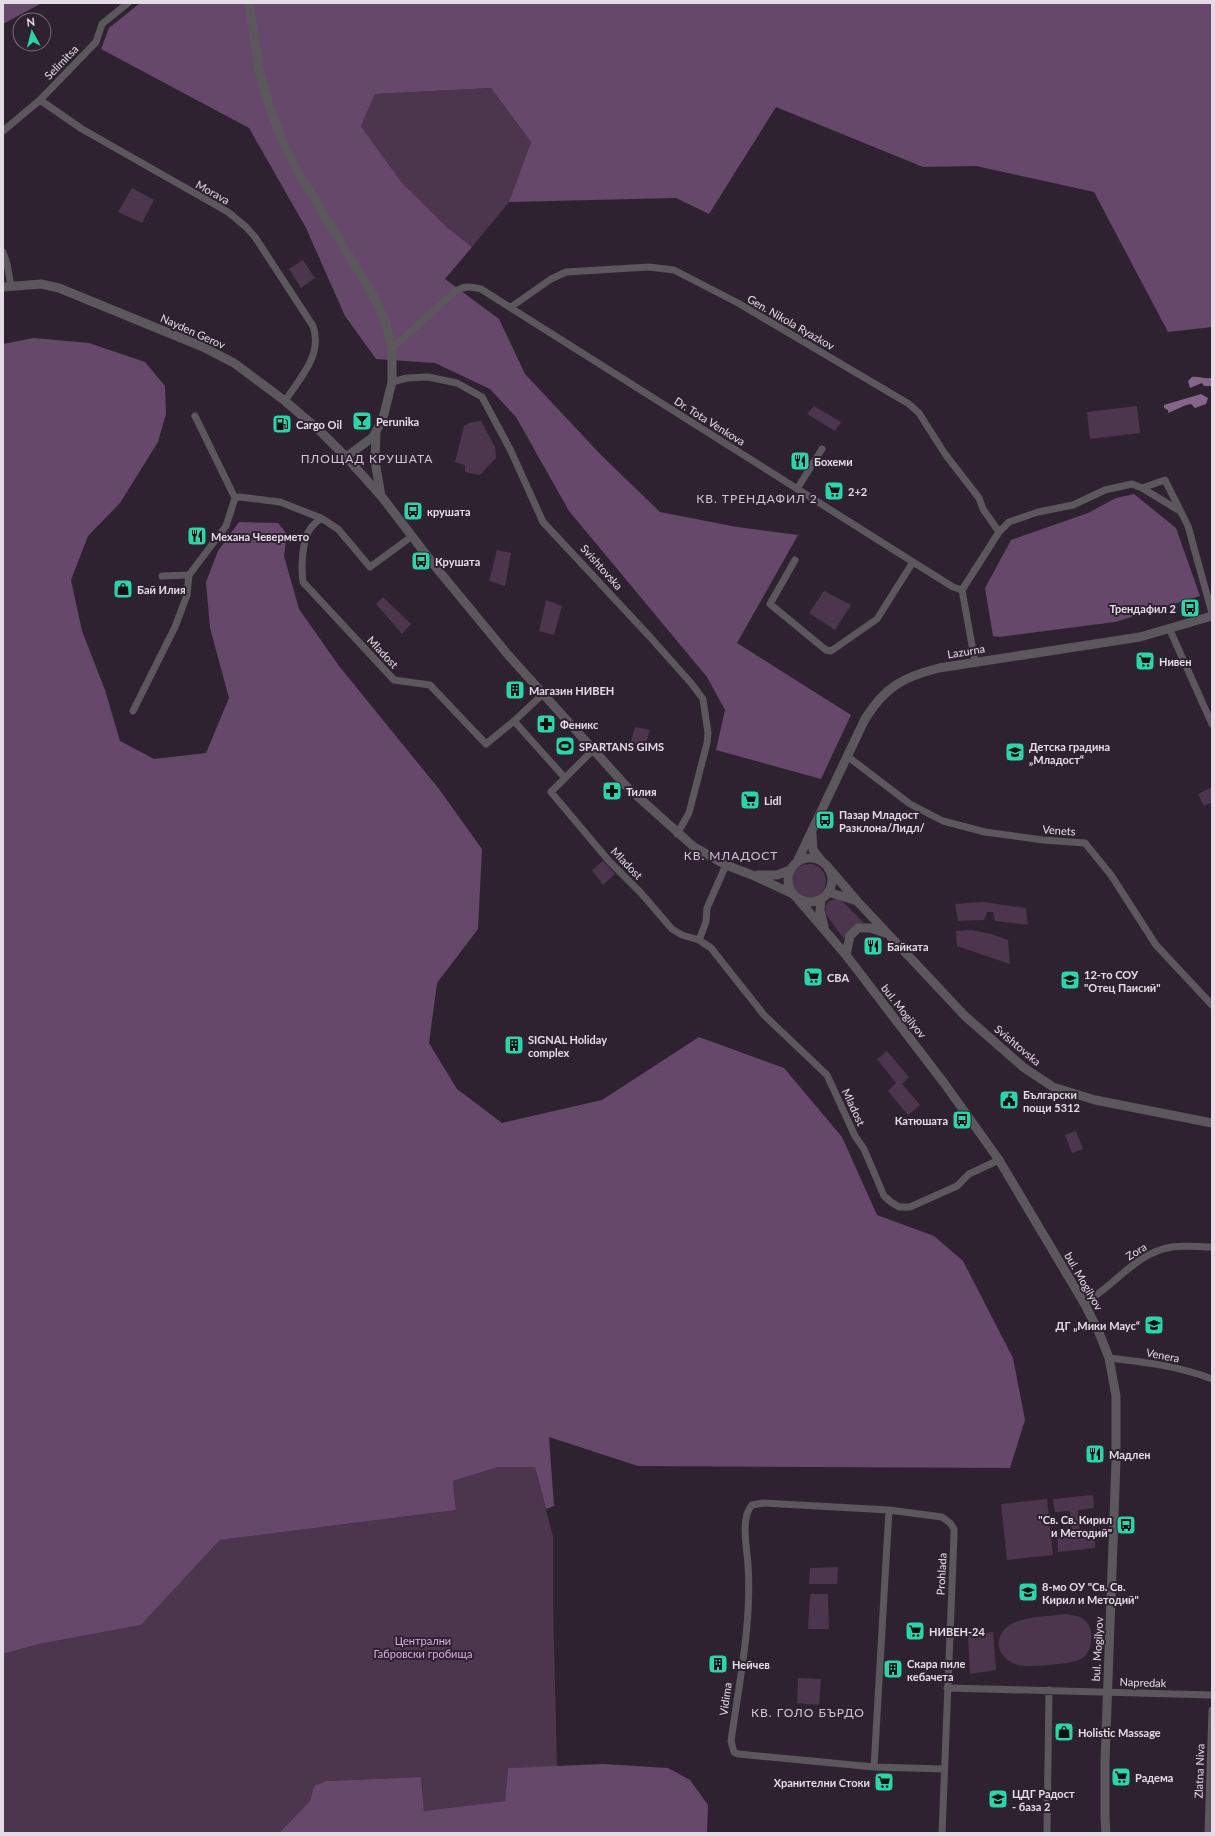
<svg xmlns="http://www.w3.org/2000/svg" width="1215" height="1836" font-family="Lato,sans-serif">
  <rect width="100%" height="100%" fill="#2e2230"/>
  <path fill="#4b364e" d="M491,88L531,142L509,202L472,247L448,228L402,183L361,126L375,94Z
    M132,188L154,200L142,223L118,212Z
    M303,260L315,278L301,288L289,269Z
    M814,406L841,422L835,431L807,414Z
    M1137,406L1140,433L1090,439L1087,412Z
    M481,421L495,447L496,458L480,475L465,472V465L455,462L464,426L469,423Z
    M497,550L511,553L505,586L489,581Z
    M824,591L851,605L835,630L809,613Z
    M383,597L411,624L402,634L376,604Z
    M546,600L562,606L554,635L539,631Z
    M635,727L650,730L643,753L629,749Z
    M1212,787V802L1204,806L1198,794Z
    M603,861L615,874L603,885L592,870Z
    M792 881a17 17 0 1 1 34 0a17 17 0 1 1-34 0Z
    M837,899L844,903L864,923C854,926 849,929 844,939L825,913L826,905L829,901Z
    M983,902L1026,908L1028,925L995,921L993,912H987L984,920L958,921L955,904Z
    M972,930L991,934L1008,940L1010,964L957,946L956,931Z
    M887,1051L909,1077L902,1084L920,1105L908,1115L888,1091L896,1083L877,1059Z
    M1076,1131L1083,1149L1072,1153L1065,1135Z
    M498,1467H535L553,1537V1602L557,1767L508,1768L505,1801L424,1811L421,1777L326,1781L314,1786L310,1801L279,1833H3V1654L39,1644L141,1625L220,1540L456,1510L453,1481Z
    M1093,1495L1094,1508L1078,1510L1080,1534L1095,1533V1548L1058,1552L1057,1536L1072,1534L1070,1511L1055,1512L1053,1499Z
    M1047,1499L1053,1555L1007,1560L1001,1504Z
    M838,1567L837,1584H809L810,1568Z
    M810,1594H828L829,1629H808Z
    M1067,1614C1072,1615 1078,1616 1082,1618C1096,1626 1094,1654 1079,1660C1070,1664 1039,1666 1028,1666C1002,1667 987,1640 1010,1625C1023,1616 1052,1616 1067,1614Z
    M993,1632L996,1670L970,1674L968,1635Z
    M798,1678L821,1679L819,1705L797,1703Z"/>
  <path fill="#65486a" d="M3,3H42L3,24Z
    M140,3H1212V327L1168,332L1094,192L976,166L923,167L776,107L709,214L676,198L509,202L531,142L491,88L375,94L361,126L402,183L448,228L472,247L445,279L499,319L525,374L602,456L660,512L737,527L798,535L737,643L851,715L821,779L716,750L725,710L707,677L569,511L516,417L490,389L435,363L376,359L345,316L306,228L249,128L101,49L109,28Z
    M34,338L89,343L145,362L165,386L166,414L158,442L120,503L88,536L71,580L82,631L105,690L120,741L154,759L206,753L229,698L210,628L206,582L218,551L239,522L278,523L287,534L284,556L299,609L339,666L439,789L482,849L478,929L437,983L429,1043L457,1089L502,1123L602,1100L699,1037L784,1068L842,1137L877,1215L934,1236L963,1261L1013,1358L1025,1420L1010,1468L638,1466L549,1437L554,1506L546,1509L535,1467H498L453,1481L456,1510L220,1540L141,1625L39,1644L3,1654V344Z
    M1134,494L1176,528L1200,596L1115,622L999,637L993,636L985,588L1011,540L1088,513L1116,498Z
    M603,1764L668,1768L690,1780L708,1805L707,1833H279L310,1801L314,1786L326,1781L421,1777L424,1811L505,1801L508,1768Z"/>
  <path fill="#84668a" d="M1192,377C1199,376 1204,379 1211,378L1212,386H1204L1202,383L1190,388L1188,381Z
    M1201,394L1208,398L1206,404L1195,408L1191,404C1181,406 1177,410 1168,413V410L1164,408V405Z"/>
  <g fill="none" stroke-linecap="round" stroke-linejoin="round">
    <path stroke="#5c565d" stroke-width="7" d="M40,100L82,129L228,212L246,227L255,237L313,326C323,355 300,378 285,401
      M3,131L40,100L69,70L96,42L102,24L128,3
      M3,252L7,264L11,286
      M511,307L551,279L566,272L649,267L674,270L738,303L909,404L919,413L945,454L979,498L983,509L999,532
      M392,348L456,291C465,285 472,287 481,289L913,562L953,587L962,590
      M392,382L407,378L428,377L457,383L482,397L510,449L543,522L651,638L691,683L703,699L708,733L707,743L689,813L677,834
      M195,416L235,498
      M1142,488L1165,480L1188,526L1212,613
      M797,489L822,449
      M235,498L240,497L280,502L321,518
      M411,537L370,567L338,529L321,518C316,522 309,528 307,535C302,548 301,568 303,582L394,680L430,685L486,744L514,721L565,778L551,792L609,861L641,893L672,929L682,935L699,940L711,948L764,1015L827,1075L855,1136L864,1149L884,1196L891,1202L899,1207H910L957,1186L969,1174L999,1160
      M795,560L770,604L826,650L831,651L877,619L913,562
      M162,576L189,575
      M962,590L999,532L1009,522L1038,512L1073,505L1105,490L1132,484L1142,488L1180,511
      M962,590L975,662
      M1169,628L1212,724
      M133,711L175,627L187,595L189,575L226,526L235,498
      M514,721L543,694
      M847,756L910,804L943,821L985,832L1043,840L1085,843L1111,875L1156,945L1212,1005
      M565,778L593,750
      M699,940L706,922L707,908L726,865
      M1084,1303C1114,1287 1136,1252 1172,1247C1185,1245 1199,1247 1212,1247
      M1109,1358C1144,1362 1179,1366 1212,1379
      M947,1688L1212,1695
      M874,1767L889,1510
      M942,1833L954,1536V1529L950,1523L942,1517L889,1510L763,1503L752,1505C740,1519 747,1547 748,1565C752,1623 739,1683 731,1741L734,1752L738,1754L874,1767L944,1769
      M1047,1833L1049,1690
      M1208,1833L1212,1710"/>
    <path stroke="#5c565d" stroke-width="9" d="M249,3L259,69L270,109L283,142L301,177L372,293L385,320L392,348V382L383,418L373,437L346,457
      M3,287L41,284L59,288L203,347L234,363L285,401L321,432L346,457L382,497L434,565L509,656L626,786L694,847L726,865L752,875L793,894
      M376,433L375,461L381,496
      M812,834L813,850L821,860
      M788 880a22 22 0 1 1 44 0a22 22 0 1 1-44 0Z
      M797,862L865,719C885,687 903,677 939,668L1140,637L1212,616
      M827,866L857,901L965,1016L1023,1067L1053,1087L1095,1100L1212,1123
      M758,875H777L790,870
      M828,892L854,900
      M796,897L846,955L944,1083L999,1160L1084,1303L1098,1330L1109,1358L1116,1396V1462L1105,1761V1819L1106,1833
      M821,899L820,911L824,926
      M846,955L850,936L858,928H870L885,933"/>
  </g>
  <defs>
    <symbol id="bar-square" viewBox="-11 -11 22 22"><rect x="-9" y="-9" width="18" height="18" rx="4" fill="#2bd5ac" stroke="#2e2230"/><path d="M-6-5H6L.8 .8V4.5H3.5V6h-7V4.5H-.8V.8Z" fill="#111"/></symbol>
    <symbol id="fuel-square" viewBox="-11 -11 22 22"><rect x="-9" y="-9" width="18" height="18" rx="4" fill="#2bd5ac" stroke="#2e2230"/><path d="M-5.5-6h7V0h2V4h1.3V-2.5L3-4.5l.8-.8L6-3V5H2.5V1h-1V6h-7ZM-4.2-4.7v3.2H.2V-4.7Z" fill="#111"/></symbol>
    <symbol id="restaurant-square" viewBox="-11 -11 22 22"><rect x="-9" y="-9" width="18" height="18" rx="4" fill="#2bd5ac" stroke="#2e2230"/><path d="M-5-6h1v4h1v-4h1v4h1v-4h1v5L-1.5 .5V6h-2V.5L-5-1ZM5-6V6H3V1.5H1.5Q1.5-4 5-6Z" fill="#111"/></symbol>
    <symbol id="supermarket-square" viewBox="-11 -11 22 22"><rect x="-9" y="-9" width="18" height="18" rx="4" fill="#2bd5ac" stroke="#2e2230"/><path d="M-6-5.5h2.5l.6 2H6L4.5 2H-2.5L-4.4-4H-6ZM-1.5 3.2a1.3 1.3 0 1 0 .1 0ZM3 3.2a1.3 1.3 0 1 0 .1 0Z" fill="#111"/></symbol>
    <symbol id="bus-square" viewBox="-11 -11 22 22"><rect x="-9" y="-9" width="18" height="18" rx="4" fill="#2bd5ac" stroke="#2e2230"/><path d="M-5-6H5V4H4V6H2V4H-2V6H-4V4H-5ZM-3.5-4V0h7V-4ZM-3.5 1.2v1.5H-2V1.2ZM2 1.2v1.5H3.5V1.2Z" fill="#111"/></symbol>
    <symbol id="shop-square" viewBox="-11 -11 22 22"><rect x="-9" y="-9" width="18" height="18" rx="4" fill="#2bd5ac" stroke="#2e2230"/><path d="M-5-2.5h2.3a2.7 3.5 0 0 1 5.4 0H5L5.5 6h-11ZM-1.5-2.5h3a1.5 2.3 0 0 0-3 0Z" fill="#111"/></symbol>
    <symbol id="building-square" viewBox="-11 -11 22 22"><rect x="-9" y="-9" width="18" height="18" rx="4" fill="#2bd5ac" stroke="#2e2230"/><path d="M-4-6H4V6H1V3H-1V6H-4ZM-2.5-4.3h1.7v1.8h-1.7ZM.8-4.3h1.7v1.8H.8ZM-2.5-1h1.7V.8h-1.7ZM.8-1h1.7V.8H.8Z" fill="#111"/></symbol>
    <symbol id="pharmacy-square" viewBox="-11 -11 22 22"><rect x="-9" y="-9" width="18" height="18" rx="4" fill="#2bd5ac" stroke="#2e2230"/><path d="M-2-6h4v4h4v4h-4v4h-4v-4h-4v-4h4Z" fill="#111"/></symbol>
    <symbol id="stadium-square" viewBox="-11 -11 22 22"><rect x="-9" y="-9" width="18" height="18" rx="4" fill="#2bd5ac" stroke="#2e2230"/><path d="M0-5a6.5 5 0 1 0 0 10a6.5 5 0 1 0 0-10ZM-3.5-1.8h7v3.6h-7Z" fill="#111"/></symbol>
    <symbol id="school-square" viewBox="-11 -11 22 22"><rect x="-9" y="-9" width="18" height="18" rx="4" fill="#2bd5ac" stroke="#2e2230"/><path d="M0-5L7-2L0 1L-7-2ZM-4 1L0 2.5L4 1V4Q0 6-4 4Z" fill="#111"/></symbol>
    <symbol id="civic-square" viewBox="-11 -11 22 22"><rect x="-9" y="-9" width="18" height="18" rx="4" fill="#2bd5ac" stroke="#2e2230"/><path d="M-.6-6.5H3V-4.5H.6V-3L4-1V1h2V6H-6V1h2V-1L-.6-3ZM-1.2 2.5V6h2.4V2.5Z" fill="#111"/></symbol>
  </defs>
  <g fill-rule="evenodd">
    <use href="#bar-square" x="351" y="410" width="22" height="22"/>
    <use href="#fuel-square" x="271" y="413" width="22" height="22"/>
    <use href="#restaurant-square" x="789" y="450" width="22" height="22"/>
    <use href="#supermarket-square" x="823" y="480" width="22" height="22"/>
    <use href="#bus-square" x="402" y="500" width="22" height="22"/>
    <use href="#restaurant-square" x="186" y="525" width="22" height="22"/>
    <use href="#bus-square" x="410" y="550" width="22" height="22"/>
    <use href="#shop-square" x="112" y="578" width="22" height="22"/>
    <use href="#bus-square" x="1179" y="597" width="22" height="22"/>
    <use href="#supermarket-square" x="1134" y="650" width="22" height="22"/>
    <use href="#building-square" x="504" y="679" width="22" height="22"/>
    <use href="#pharmacy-square" x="535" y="713" width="22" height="22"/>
    <use href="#stadium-square" x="554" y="735" width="22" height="22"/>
    <use href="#school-square" x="1004" y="741" width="22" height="22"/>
    <use href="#pharmacy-square" x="601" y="780" width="22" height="22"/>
    <use href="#supermarket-square" x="739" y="789" width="22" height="22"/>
    <use href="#bus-square" x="814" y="809" width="22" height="22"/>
    <use href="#restaurant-square" x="862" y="935" width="22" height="22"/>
    <use href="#supermarket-square" x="802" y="966" width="22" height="22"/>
    <use href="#school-square" x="1059" y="969" width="22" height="22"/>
    <use href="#building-square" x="503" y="1034" width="22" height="22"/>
    <use href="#civic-square" x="998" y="1089" width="22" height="22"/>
    <use href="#bus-square" x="951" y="1109" width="22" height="22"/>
    <use href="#school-square" x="1143" y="1314" width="22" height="22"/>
    <use href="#restaurant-square" x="1084" y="1443" width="22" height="22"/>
    <use href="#bus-square" x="1115" y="1514" width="22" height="22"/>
    <use href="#school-square" x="1017" y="1581" width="22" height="22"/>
    <use href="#supermarket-square" x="904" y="1620" width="22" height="22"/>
    <use href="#building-square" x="707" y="1653" width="22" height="22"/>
    <use href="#building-square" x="882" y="1658" width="22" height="22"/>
    <use href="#shop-square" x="1053" y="1721" width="22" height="22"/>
    <use href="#supermarket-square" x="1110" y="1766" width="22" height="22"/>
    <use href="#supermarket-square" x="873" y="1771" width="22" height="22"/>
    <use href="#school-square" x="987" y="1788" width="22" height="22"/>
  </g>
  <g text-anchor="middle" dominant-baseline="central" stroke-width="4" stroke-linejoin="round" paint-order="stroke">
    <g font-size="11" fill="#e4dce5" stroke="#2e2230">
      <text transform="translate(61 62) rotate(-46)">Selimitsa</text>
      <text transform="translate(213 192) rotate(29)">Morava</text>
      <text transform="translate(791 322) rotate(30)">Gen. Nikola Ryazkov</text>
      <text transform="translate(193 331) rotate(24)">Nayden Gerov</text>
      <text transform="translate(710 421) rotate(32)">Dr. Tota Venkova</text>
      <text transform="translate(602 567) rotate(48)">Svishtovska</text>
      <text transform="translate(966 651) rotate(-9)">Lazurna</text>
      <text transform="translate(383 652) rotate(47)">Mladost</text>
      <text transform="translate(1059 830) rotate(4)">Venets</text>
      <text transform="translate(627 863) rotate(46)">Mladost</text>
      <text transform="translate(904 1011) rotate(52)">bul. Mogilyov</text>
      <text transform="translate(1018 1045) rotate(40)">Svishtovska</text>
      <text transform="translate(854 1107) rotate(65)">Mladost</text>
      <text transform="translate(1136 1251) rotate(-32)">Zora</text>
      <text transform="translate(1084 1281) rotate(60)">bul. Mogilyov</text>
      <text transform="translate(1163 1355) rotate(11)">Venera</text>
      <text transform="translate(941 1574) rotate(-87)">Prohlada</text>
      <text transform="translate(1097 1649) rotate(-87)">bul. Mogilyov</text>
      <text transform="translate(1143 1682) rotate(2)">Napredak</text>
      <text transform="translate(725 1699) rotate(-82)">Vidima</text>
      <text transform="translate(1199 1771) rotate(-88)">Zlatna Niva</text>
    </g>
    <g font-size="11" font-weight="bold" fill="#e4dce5" stroke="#2e2230" text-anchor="start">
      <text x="376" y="421">Perunika</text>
      <text x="296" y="424">Cargo Oil</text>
      <text x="814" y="461">Бохеми</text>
      <text x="848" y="491">2+2</text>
      <text x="427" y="511">крушата</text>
      <text x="211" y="536">Механа Чевермето</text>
      <text x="435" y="561">Крушата</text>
      <text x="137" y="589">Бай Илия</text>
      <text x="1176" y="608" text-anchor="end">Трендафил 2</text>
      <text x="1159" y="661">Нивен</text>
      <text x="529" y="690">Магазин НИВЕН</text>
      <text x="560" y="724">Феникс</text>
      <text x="579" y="746">SPARTANS GIMS</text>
      <text x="1029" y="746">Детска градина<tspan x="1029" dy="13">„Младост“</tspan></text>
      <text x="626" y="791">Тилия</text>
      <text x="764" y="800">Lidl</text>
      <text x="839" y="814">Пазар Младост<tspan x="839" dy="13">Разклона/Лидл/</tspan></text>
      <text x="887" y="946">Байката</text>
      <text x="1084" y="974">12-то СОУ<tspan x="1084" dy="13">"Отец Паисий"</tspan></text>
      <text x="827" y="977">CBA</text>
      <text x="528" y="1039">SIGNAL Holiday<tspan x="528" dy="13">complex</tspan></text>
      <text x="1023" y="1094">Български<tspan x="1023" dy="13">пощи 5312</tspan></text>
      <text x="948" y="1120" text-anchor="end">Катюшата</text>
      <text x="1140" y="1325" text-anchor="end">ДГ „Мики Маус“</text>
      <text x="1109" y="1454">Мадлен</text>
      <text x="1112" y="1519" text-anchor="end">"Св. Св. Кирил<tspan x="1112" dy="13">и Методий"</tspan></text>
      <text x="1042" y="1586">8-мо ОУ "Св. Св.<tspan x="1042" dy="13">Кирил и Методий"</tspan></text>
      <text x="929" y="1631">НИВЕН-24</text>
      <text x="907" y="1663">Скара пиле<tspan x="907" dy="13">кебачета</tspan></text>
      <text x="732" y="1664">Нейчев</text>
      <text x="1078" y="1732">Holistic Massage</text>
      <text x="1135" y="1777">Радема</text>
      <text x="870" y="1782" text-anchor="end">Хранителни Стоки</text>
      <text x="1012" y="1793">ЦДГ Радост<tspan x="1012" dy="13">- база 2</tspan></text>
    </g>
    <g font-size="11" fill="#dcabe4" stroke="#2e2230">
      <text x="423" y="1640">Централни<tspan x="423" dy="13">Габровски гробища</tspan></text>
    </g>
    <g font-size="12" letter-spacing="1" fill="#d2c2d5" stroke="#2e2230">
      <text x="367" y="458">ПЛОЩАД КРУШАТА</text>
      <text x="757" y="498">КВ. ТРЕНДАФИЛ 2</text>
      <text x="731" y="855">КВ. МЛАДОСТ</text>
      <text x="808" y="1712">КВ. ГОЛО БЪРДО</text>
    </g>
  </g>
  <rect width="1215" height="1836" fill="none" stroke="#e4dce5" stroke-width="8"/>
  <g transform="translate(32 32) rotate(353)"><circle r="19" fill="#2e2230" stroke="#776c78"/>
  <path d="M0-3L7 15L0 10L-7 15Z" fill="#2bd5ac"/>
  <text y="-6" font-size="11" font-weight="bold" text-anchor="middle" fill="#e4dce5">N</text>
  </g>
</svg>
